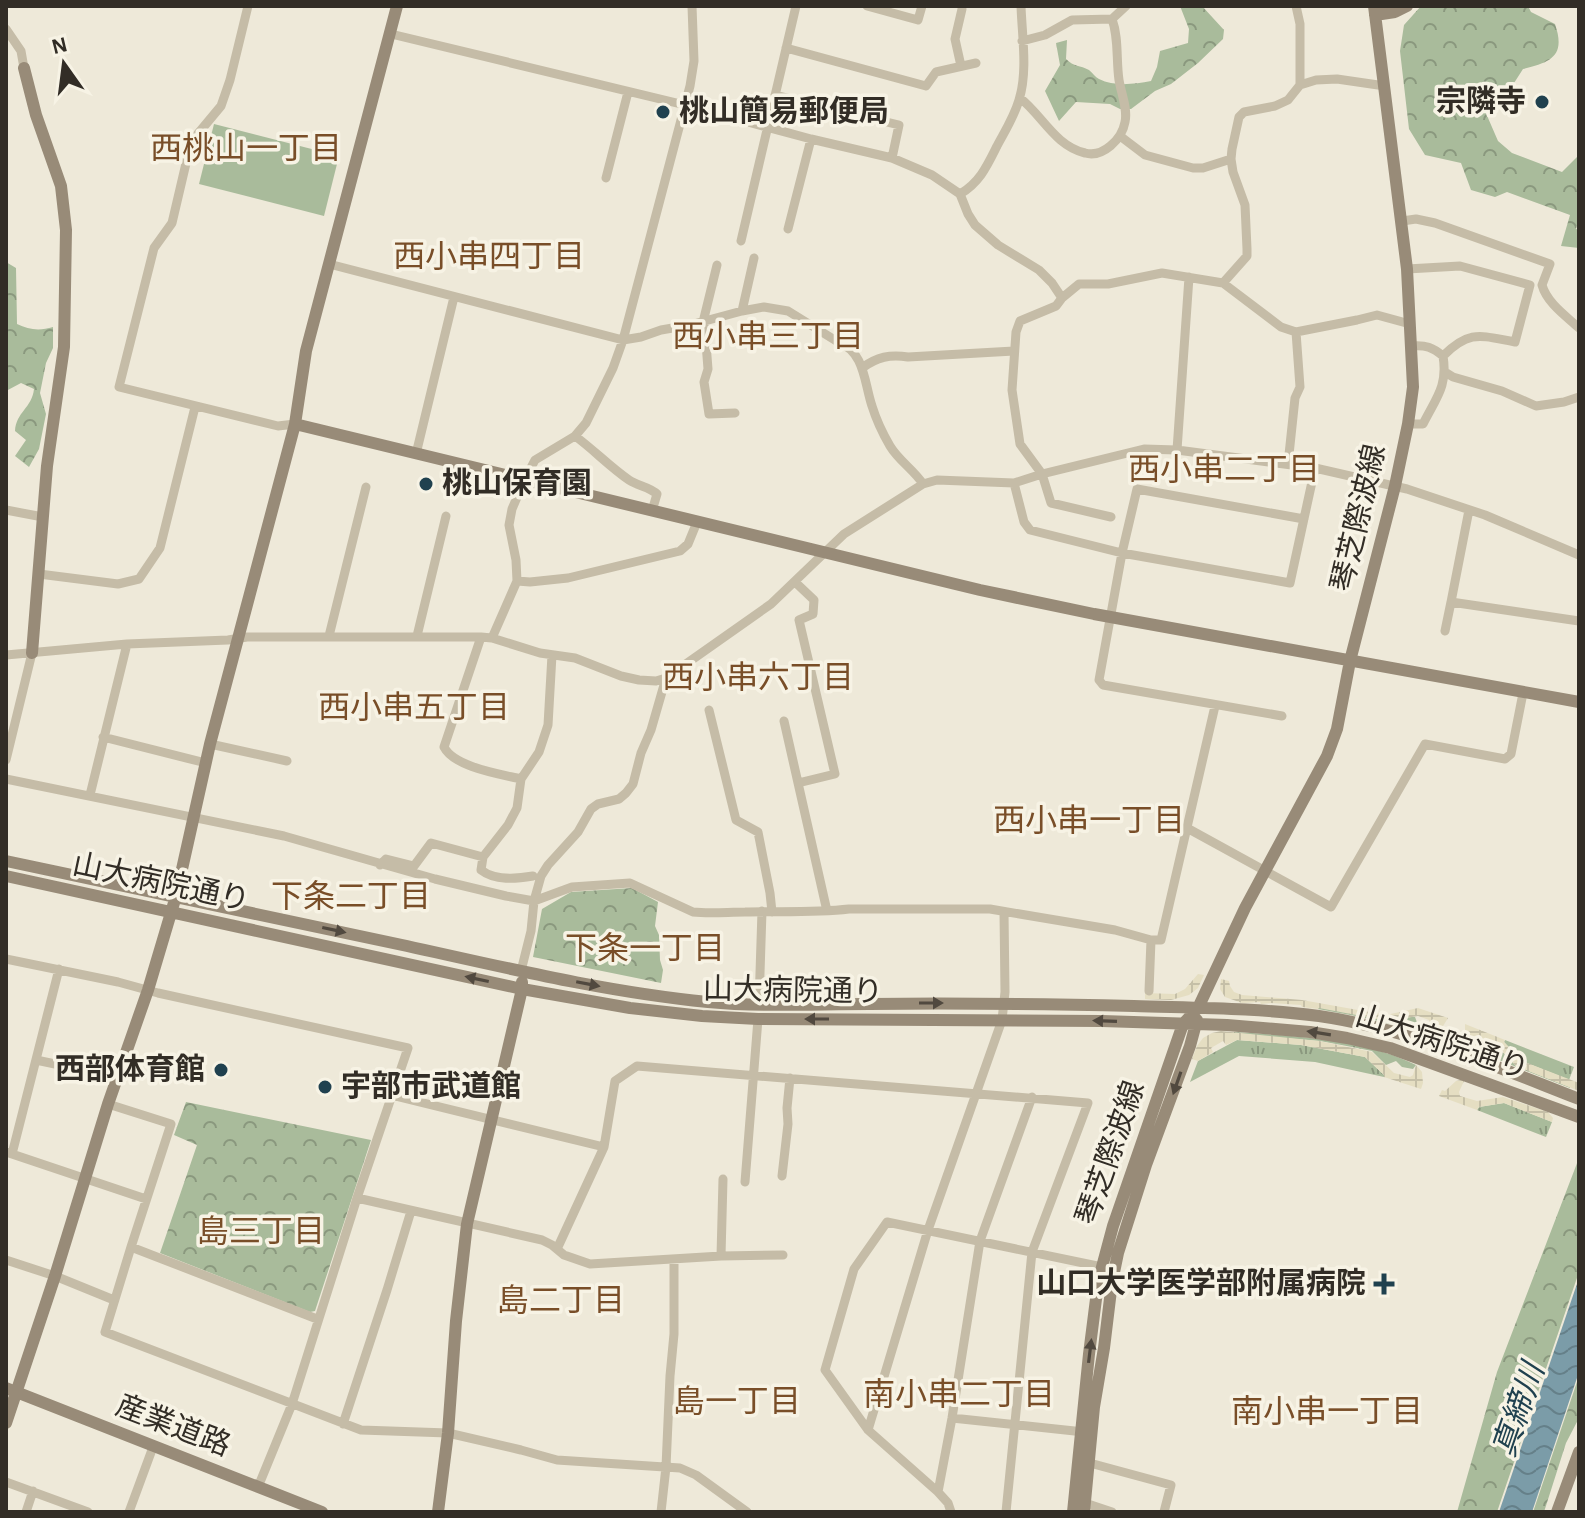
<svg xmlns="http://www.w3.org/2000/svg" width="1585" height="1518" font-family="'Alegreya Sans','Noto Sans JP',sans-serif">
  <defs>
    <pattern id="grass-tufts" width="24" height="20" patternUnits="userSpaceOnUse" patternTransform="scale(2)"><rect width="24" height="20" fill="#a9bb9b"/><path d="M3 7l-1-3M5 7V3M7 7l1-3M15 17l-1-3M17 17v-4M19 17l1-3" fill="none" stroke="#8a987e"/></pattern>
    <pattern id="forest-crowns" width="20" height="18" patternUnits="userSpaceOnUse" patternTransform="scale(2)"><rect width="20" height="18" fill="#a9bb9b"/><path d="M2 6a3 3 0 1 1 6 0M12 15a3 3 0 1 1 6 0" fill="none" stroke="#8a987e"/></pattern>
    <pattern id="plaza-grid" width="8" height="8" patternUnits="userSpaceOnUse" patternTransform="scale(2)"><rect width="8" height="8" fill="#e5dec2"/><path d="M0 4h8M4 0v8" fill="none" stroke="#c5bfa7"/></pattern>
    <pattern id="water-waves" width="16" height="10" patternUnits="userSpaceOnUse" patternTransform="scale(2)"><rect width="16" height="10" fill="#7b9ca8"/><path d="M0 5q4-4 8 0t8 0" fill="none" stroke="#658089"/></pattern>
  </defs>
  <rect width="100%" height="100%" fill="#eee9d9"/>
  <path fill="url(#grass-tufts)" d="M1318,1007L1363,1015L1415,1017L1418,1025L1426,1024L1428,1029L1427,1033L1361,1017L1318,1009Z
    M1234,1032C1289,1035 1367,1040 1416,1065L1413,1069L1402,1067L1396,1061L1386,1065L1372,1051L1352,1047L1320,1041L1234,1034Z
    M1237,1040L1301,1045L1365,1057L1384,1075V1077L1315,1062L1239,1056L1190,1082L1198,1061Z
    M1505,1040L1574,1067L1569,1080L1522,1061L1504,1042Z
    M1488,1041L1495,1044L1516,1066L1570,1087V1088L1476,1051L1481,1050L1484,1043Z
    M1504,1103L1552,1122L1546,1137L1477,1110L1479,1107Z"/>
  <path fill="url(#forest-crowns)" d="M1180,6H1202L1224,30L1223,39L1198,63L1171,84L1155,91L1131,109H1120L1110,104L1076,102L1059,121L1045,91L1060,65L1056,43L1067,40L1066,59C1074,67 1080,65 1089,70C1093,73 1095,77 1099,79C1115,87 1134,84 1151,81L1157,67L1160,51L1188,43L1189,29Z
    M1421,6H1528L1531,12L1555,24C1566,56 1551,62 1523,69L1507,94L1490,102L1485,111L1498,141L1512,153L1562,172L1579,155V219L1576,229L1579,230V248L1561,246L1570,215L1507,192L1495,197L1471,190L1461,163L1425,155L1409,129L1400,51L1404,25Z
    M6,262L16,268L17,324C29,330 40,331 53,327V348L46,363L40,393L46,414L39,449L29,467L15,456L26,440L15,431C16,412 32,408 34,389L21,383L6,391Z
    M632,888L658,902L655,926L659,935L660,960L663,970L661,983L533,957L542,909L571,892Z
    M186,1102L371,1140L315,1311L310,1312L160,1253L197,1145L174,1135Z
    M1579,1158V1272L1497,1512H1457L1497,1372Z
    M1579,1376V1418L1566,1443L1544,1512H1533Z"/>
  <path fill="#a9bb9b" d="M214,124L339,156L324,216L199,184Z"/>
  <path fill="url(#plaza-grid)" d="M1198,974L1204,975L1198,988L1189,995L1171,1000L1145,999V993L1175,994L1185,989Z
    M1221,979L1229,981L1230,986L1234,992L1242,995L1302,1000L1386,1015L1418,1008L1448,1018L1440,1031L1430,1034L1427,1033L1430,1024L1429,1020L1418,1016L1388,1021L1319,1008L1318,1009L1302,1007L1301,1005L1271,1003L1261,1004L1260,1002L1242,1003L1225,997L1220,989Z
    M1465,1024L1505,1040L1504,1042L1522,1061L1579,1083V1091L1516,1066L1495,1044L1488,1041L1480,1038L1475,1051L1469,1046L1465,1036Z
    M1221,1031L1319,1041L1372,1052L1394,1073L1410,1077L1413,1075L1416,1065L1422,1072L1423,1083L1421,1089L1384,1077V1075L1365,1057L1301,1045L1237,1040L1226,1045L1223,1041L1211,1048L1213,1052L1198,1061L1192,1059L1197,1046L1203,1038L1212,1033Z
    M1461,1080L1464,1081L1459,1092L1460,1096L1477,1101L1503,1097L1548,1112L1553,1118L1552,1122L1504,1103L1479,1107L1477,1110L1439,1096L1442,1090L1445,1091L1456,1081Z"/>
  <path fill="url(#water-waves)" d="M1579,1278V1372L1532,1512H1499Z"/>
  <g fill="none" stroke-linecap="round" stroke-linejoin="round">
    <path stroke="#c5bca7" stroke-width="9" d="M248,6L230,80L221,106L191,142L172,223L154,248L119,387L278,426L295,424
      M867,6L918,20L922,6
      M1296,6L1300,24V85
      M1112,19L1126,6
      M6,29L21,51L24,68
      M391,34L685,105L811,139L892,158L932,175L960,194L968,214L975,225L998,245L1039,270L1052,283L1062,298
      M786,48L926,86L936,72L976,63
      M961,66L955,39L962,9
      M775,95L899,125L892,158
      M1020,98C1042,115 1055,146 1085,153C1103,158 1122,139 1125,122C1128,109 1121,93 1119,80C1116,60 1119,38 1112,19L1072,20L1045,35L1022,41
      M1120,136L1145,155L1193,168H1203L1231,159
      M606,178L628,92
      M960,194C980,182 987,166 997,146C1005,131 1014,117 1019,100C1028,71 1022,36 1021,6
      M1402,221L1416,219L1435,223L1550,264L1542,285C1547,303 1566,316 1579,328
      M788,229L811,139
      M741,241L796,6
      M329,264L623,340L641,337L661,330L690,325L742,311L764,307L788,311L838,342C865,352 864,382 872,406C876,419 883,434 890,446C899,461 914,470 923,484
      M717,265L704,318L708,369L704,382L709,414L735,413
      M1407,269L1460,266L1530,285L1515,342C1481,336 1470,329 1443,356
      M1223,283L1247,256V249L1245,205L1233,172L1231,159L1232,149L1239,117L1244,112L1275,106L1288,100L1300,85L1316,80L1337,79L1385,86
      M742,311L754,258
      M862,368C877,357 890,354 908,357L1014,351
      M1445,372L1453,377L1502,391L1536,406L1564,402L1579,397
      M1408,424H1423C1436,398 1448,386 1443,356C1432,347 1426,345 1412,346
      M575,436C594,450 610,467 629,480C638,486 650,487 657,494L652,511
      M1177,450L1189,277
      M416,454L454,297
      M1288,464L1295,398L1300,387L1296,332
      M1014,483L1024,522L1030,530L1122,553L1290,583L1315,468
      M6,510L43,517
      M1469,510L1451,602L1579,621
      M1111,517L1051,503L1042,474L1020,444L1012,390L1016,332L1020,321L1056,306L1062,298L1079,284H1108L1162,273L1223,283L1281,327L1296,332L1357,320L1377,315L1410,324
      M39,574L118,584L139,579L160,548L195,407
      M517,581L530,582L568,578L680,551L688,544L697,522
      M795,582L814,600L813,614L799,620L835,774L798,783
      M1445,631L1451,602
      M329,636L366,487
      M417,636L446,516
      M481,637L444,747C454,767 500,774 521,779
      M492,638L517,581L516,560L509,525L512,509L524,481L535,460L575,436L586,423L613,368L623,340L690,86L694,61L692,6
      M6,655L127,644L228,640L247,637H481L492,638L540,653L575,658L621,676L639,680L656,681L666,678L771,604L844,534L923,484L937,480L1014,483L1042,474L1144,449L1177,450L1315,468L1407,489L1485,515L1579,555
      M709,710L736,820L758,832L770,893L772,912
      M1282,716L1103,685L1099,680L1122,553L1137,489L1304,519
      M784,721L827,911
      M103,737L206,763
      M210,744L287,761
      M6,760L32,653
      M6,779L284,836L435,879L506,896L534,901L541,876L548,865L578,832L591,809L598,804L619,799L626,793L633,784L641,753L651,730L666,678
      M90,795L127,644
      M1187,828L1331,907L1425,744L1505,759L1511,754L1523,693
      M380,865L386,859L414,866L431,843L483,857
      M533,876C516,879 495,881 481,870L483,857L508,825L517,808L521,779L539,752L548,725L552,655
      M6,959L118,982L158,993L408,1048L357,1198L292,1404L258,1487
      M521,971L531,931L534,901L572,887L630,883L693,912C710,914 728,912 745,912C780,911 814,913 849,909H990L1115,930L1151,940H1161L1215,706
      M1149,991L1151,940
      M759,1004L762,911
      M36,1060L79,1069
      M391,1095L604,1147
      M108,1104L171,1124L131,1247L105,1332L361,1430L448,1433L521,1450L557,1460L680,1468L696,1475L747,1512
      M6,1152L146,1199
      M12,1154L59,969
      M782,1176L788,1124L787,1108L790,1078
      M745,1182L758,1019
      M357,1198L542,1240L552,1245L564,1255L590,1264L721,1256L783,1255
      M131,1247L317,1319
      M557,1249L604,1147L615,1081L637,1066L1088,1103L1032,1252L1006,1512
      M721,1256L723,1179
      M6,1260L55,1276L114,1300
      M952,1418L1084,1432
      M343,1424L387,1290L411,1211
      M868,1430L928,1230L1002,1020L1005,992L1004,912
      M1086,1462L1171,1485L1164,1512
      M6,1482L88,1512
      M938,1492L952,1418L980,1241L1032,1097
      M1085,1503L1112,1512
      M26,1512L33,1491
      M129,1512L153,1447
      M661,1512L666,1467L670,1376L674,1334V1259
      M951,1512L948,1503L938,1492L868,1430L825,1370L854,1269L887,1222L1107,1268"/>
    <path stroke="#988b78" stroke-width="12" d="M1375,15L1395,12L1407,6
      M24,68L36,115L61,186L66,230L64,347L47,466L32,653
      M295,424L980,590L1094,614L1579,702
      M6,861C140,889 274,917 407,946C507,968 606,992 708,1002C761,1007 815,1004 869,1004C957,1003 1046,1004 1134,1006C1196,1008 1258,1008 1319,1016C1410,1029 1494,1066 1579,1099
      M6,876L522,989L630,1008L702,1016L758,1019L1102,1021L1227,1025L1310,1032L1347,1038L1390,1048L1579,1117
      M6,1388L322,1512
      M6,1423L55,1276L108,1104L148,990L176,896L210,744L295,424L306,351L397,6
      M438,1512L448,1433L456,1321L467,1224L522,989V982
      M1073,1512L1089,1354L1096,1299L1102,1267L1113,1226L1183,1024L1198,1008L1245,908L1327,756L1337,729L1350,661L1395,486L1408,424L1413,387L1407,269L1374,6
      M1084,1512L1094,1407L1104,1348L1112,1282L1118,1253L1146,1165L1190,1046L1197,1020
      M1557,1512L1579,1452"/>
  </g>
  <defs><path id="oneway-solid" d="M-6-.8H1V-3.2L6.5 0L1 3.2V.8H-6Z" transform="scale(2)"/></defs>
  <g fill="#51493f">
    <use href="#oneway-solid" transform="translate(334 930) rotate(12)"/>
    <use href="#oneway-solid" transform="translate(477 979) rotate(-168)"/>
    <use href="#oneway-solid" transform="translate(588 984) rotate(11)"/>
    <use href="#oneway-solid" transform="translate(931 1003)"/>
    <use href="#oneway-solid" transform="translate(817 1019) rotate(-180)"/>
    <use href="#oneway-solid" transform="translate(1105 1021) rotate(-178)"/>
    <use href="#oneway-solid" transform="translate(1319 1033) rotate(-171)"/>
    <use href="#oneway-solid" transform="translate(1177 1083) rotate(109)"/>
    <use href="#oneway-solid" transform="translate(1090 1351) rotate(-83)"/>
  </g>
  <g fill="#20414f" stroke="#f7f3e5" stroke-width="3">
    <circle cx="1542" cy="102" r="8"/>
    <circle cx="663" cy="112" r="8"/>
    <circle cx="426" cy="484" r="8"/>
    <circle cx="221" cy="1070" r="8"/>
    <circle cx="325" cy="1087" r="8"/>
    <path d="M1380 1272h8v8h8v8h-8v8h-8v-8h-8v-8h8z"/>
  </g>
  <g text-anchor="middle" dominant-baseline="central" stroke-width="7" stroke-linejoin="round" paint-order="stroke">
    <g font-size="30" font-weight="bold" fill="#322d26" stroke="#f7f3e5" text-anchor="end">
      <text x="1526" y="102">宗隣寺</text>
      <text x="679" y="112" text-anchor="start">桃山簡易郵便局</text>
      <text x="442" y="484" text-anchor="start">桃山保育園</text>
      <text x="205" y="1070">西部体育館</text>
      <text x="341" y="1087" text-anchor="start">宇部市武道館</text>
      <text x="1366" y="1284">山口大学医学部附属病院</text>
    </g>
    <g font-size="30" fill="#322d26" stroke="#f7f3e5">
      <text transform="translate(1359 518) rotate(-77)">琴芝際波線</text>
      <text transform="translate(161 883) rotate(12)">山大病院通り</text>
      <text transform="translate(793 991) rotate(1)">山大病院通り</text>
      <text transform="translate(1442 1043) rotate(18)">山大病院通り</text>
      <text transform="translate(1111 1153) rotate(-71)">琴芝際波線</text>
      <text transform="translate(173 1426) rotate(21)">産業道路</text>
    </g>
    <g font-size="32" fill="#794e28" stroke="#f7f3e5">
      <text x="246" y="149">西桃山一丁目</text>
      <text x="489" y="257">西小串四丁目</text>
      <text x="768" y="337">西小串三丁目</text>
      <text x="1224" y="470">西小串二丁目</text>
      <text x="758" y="678">西小串六丁目</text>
      <text x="414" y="708">西小串五丁目</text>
      <text x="1089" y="821">西小串一丁目</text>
      <text x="351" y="897">下条二丁目</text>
      <text x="645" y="949">下条一丁目</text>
      <text x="261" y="1232">島三丁目</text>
      <text x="561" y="1301">島二丁目</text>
      <text x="959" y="1395">南小串二丁目</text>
      <text x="737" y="1402">島一丁目</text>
      <text x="1327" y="1412">南小串一丁目</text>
    </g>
    <g font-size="32" font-style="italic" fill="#20414f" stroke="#f7f3e5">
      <text transform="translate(1519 1410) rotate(-71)">真締川</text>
    </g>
  </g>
  <rect width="1585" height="1518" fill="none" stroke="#322d26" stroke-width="16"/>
  <g transform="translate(64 64) rotate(346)" stroke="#f7f3e5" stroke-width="6" paint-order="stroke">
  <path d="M0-6L14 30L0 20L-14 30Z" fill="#322d26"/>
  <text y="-12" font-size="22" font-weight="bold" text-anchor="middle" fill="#322d26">N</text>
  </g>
</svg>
